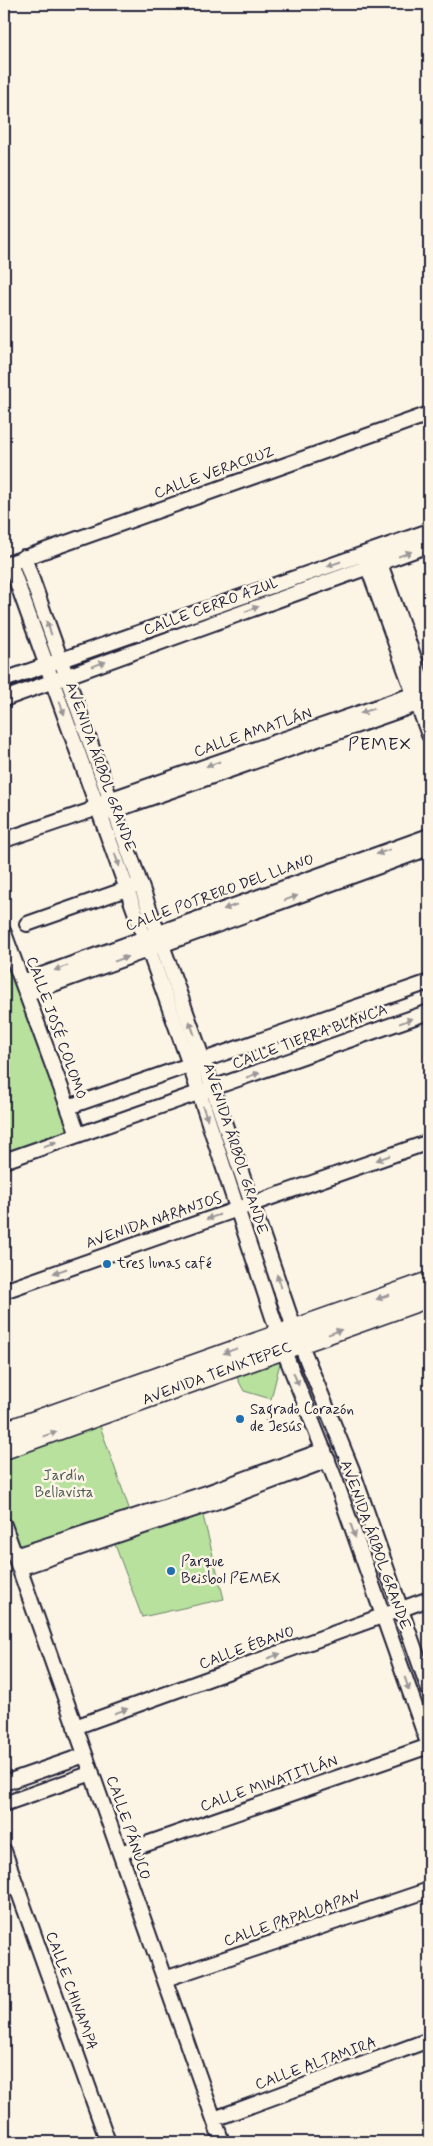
<svg xmlns="http://www.w3.org/2000/svg" width="433" height="2146" font-family="Mynerve,sans-serif">
  <rect width="100%" height="100%" fill="#fcf5e5"/>
  <filter id="ink" filterUnits="userSpaceOnUse"><feTurbulence type="fractalNoise" baseFrequency=".02" numOctaves="2"/><feDisplacementMap in="SourceGraphic" scale="10" xChannelSelector="R" yChannelSelector="G"/><feConvolveMatrix kernelMatrix="1 2 1 2 8 2 1 2 1" color-interpolation-filters="sRGB"/></filter>
  <g filter="url(#ink)">
    <path fill="#b7e19d" stroke="#6c826c" d="M4,958L70,1131L4,1155Z
      M281,1359L271,1399L244,1391L236,1376Z
      M99,1423L130,1511L17,1553L4,1517V1455Z
      M202,1512L224,1599L142,1617L114,1542Z"/>
    <g fill="none" stroke-linecap="round" stroke-linejoin="round">
      <defs>
        <path id="minor" d="M429,414L10,563L190,1065L284,1351L335,1479L429,1746
          M377,555L428,697
          M24,557L203,1060L294,1328L352,1470L429,1690
          M365,559L429,735
          M4,680L429,531
          M4,699L429,545
          M107,813L429,700
          M4,840L89,811L97,804L429,689
          M27,924L135,886
          M4,933L78,1134
          M22,982L429,836
          M26,994L429,848
          M68,1107L429,982
          M4,1161L429,1012
          M4,1291L429,1142
          M4,1525L222,2142
          M15,1556L207,1493L324,1450
          M19,1568L221,1500L328,1460
          M75,1727L429,1599
          M4,1783L85,1755
          M4,1804L92,1773
          M4,1851L108,2142
          M120,1853L429,1746
          M165,1979L429,1890
          M214,2119L429,2040"/>
        <path id="major" d="M4,1431L429,1281
          M4,1450L429,1298"/>
      </defs>
      <use href="#minor" stroke="#22223b" stroke-width="18"/>
      <use href="#major" stroke="#22223b" stroke-width="21"/>
      <use href="#minor" stroke="#fcf5e5" stroke-width="14"/>
      <use href="#major" stroke="#fcf5e5" stroke-width="18"/>
    </g>
    <defs><path id="oneway-solid" d="M-6-.8H1V-3.2L6.5 0L1 3.2V.8H-6Z" transform="scale(1.25)"/></defs>
    <g fill="#9a9698">
      <use href="#oneway-solid" transform="translate(405 554) rotate(-20)"/>
      <use href="#oneway-solid" transform="translate(334 564) rotate(161)"/>
      <use href="#oneway-solid" transform="translate(252 609) rotate(-20)"/>
      <use href="#oneway-solid" transform="translate(49 628) rotate(-110)"/>
      <use href="#oneway-solid" transform="translate(99 664) rotate(-20)"/>
      <use href="#oneway-solid" transform="translate(62 708) rotate(70)"/>
      <use href="#oneway-solid" transform="translate(367 711) rotate(161)"/>
      <use href="#oneway-solid" transform="translate(213 764) rotate(161)"/>
      <use href="#oneway-solid" transform="translate(383 852) rotate(160)"/>
      <use href="#oneway-solid" transform="translate(117 860) rotate(71)"/>
      <use href="#oneway-solid" transform="translate(291 898) rotate(-20)"/>
      <use href="#oneway-solid" transform="translate(230 907) rotate(160)"/>
      <use href="#oneway-solid" transform="translate(121 959) rotate(-20)"/>
      <use href="#oneway-solid" transform="translate(61 968) rotate(160)"/>
      <use href="#oneway-solid" transform="translate(406 1021) rotate(-20)"/>
      <use href="#oneway-solid" transform="translate(192 1028) rotate(-110)"/>
      <use href="#oneway-solid" transform="translate(253 1075) rotate(-20)"/>
      <use href="#oneway-solid" transform="translate(205 1113) rotate(71)"/>
      <use href="#oneway-solid" transform="translate(50 1144) rotate(-20)"/>
      <use href="#oneway-solid" transform="translate(383 1158) rotate(161)"/>
      <use href="#oneway-solid" transform="translate(213 1217) rotate(161)"/>
      <use href="#oneway-solid" transform="translate(60 1271) rotate(161)"/>
      <use href="#oneway-solid" transform="translate(279 1281) rotate(-109)"/>
      <use href="#oneway-solid" transform="translate(383 1297) rotate(161)"/>
      <use href="#oneway-solid" transform="translate(335 1332) rotate(-20)"/>
      <use href="#oneway-solid" transform="translate(230 1351) rotate(160)"/>
      <use href="#oneway-solid" transform="translate(296 1379) rotate(68)"/>
      <use href="#oneway-solid" transform="translate(50 1434) rotate(-19)"/>
      <use href="#oneway-solid" transform="translate(353 1531) rotate(71)"/>
      <use href="#oneway-solid" transform="translate(274 1656) rotate(-20)"/>
      <use href="#oneway-solid" transform="translate(407 1684) rotate(71)"/>
      <use href="#oneway-solid" transform="translate(121 1711) rotate(-20)"/>
    </g>
  </g>
  <g fill="#1f6fb2" stroke="#fcf5e5" stroke-width="2">
    <circle cx="107" cy="1264" r="5"/>
    <circle cx="240" cy="1419" r="5"/>
    <circle cx="171" cy="1571" r="5"/>
  </g>
  <g text-anchor="middle" dominant-baseline="central" stroke-width="5" stroke-linejoin="round" paint-order="stroke">
    <g font-size="15" fill="#22223b" stroke="#fcf5e5">
      <text transform="translate(214 473) rotate(-20)">CALLE VERACRUZ</text>
      <text transform="translate(211 607) rotate(-20)">CALLE CERRO AZUL</text>
      <text transform="translate(253 733) rotate(-19)">CALLE AMATLÁN</text>
      <text transform="translate(100 767) rotate(70)">AVENIDA ÁRBOL GRANDE</text>
      <text transform="translate(220 893) rotate(-20)">CALLE POTRERO DEL LLANO</text>
      <text transform="translate(56 1028) rotate(70)">CALLE JOSÉ COLOMO</text>
      <text transform="translate(310 1037) rotate(-20)">CALLE TIERRA BLANCA</text>
      <text transform="translate(235 1149) rotate(72)">AVENIDA ÁRBOL GRANDE</text>
      <text transform="translate(154 1221) rotate(-19)">AVENIDA NARANJOS</text>
      <text transform="translate(217 1374) rotate(-20)">AVENIDA TENIXTEPEC</text>
      <text transform="translate(375 1545) rotate(70)">AVENIDA ÁRBOL GRANDE</text>
      <text transform="translate(247 1648) rotate(-20)">CALLE ÉBANO</text>
      <text transform="translate(269 1784) rotate(-19)">CALLE MINATITLÁN</text>
      <text transform="translate(128 1828) rotate(71)">CALLE PÁNUCO</text>
      <text transform="translate(292 1919) rotate(-19)">CALLE PAPALOAPAN</text>
      <text transform="translate(71 1991) rotate(70)">CALLE CHINAMPA</text>
      <text transform="translate(316 2064) rotate(-20)">CALLE ALTAMIRA</text>
    </g>
    <g font-size="15" fill="#22223b" stroke="#fcf5e5" text-anchor="start">
      <text x="117" y="1264">tres lunas café</text>
      <text x="250" y="1410">Sagrado Corazón<tspan x="250" dy="17">de Jesús</tspan></text>
      <text x="181" y="1562">Parque<tspan x="181" dy="17">Beisbol PEMEX</tspan></text>
    </g>
    <g font-size="15" fill="#4f5b58" stroke="#fcf5e5">
      <text x="64" y="1476">Jardín<tspan x="64" dy="17">Bellavista</tspan></text>
    </g>
    <g font-size="18" letter-spacing="1" fill="#22223b" stroke="#fcf5e5">
      <text x="380" y="745">PEMEX</text>
    </g>
  </g>
  <rect width="433" height="2146" fill="none" stroke="#fcf5e5" stroke-width="20"/>
  <rect x="10" y="10" width="413" height="2126" fill="none" stroke="#22223b" stroke-width="2" filter="url(#ink)"/>
</svg>
